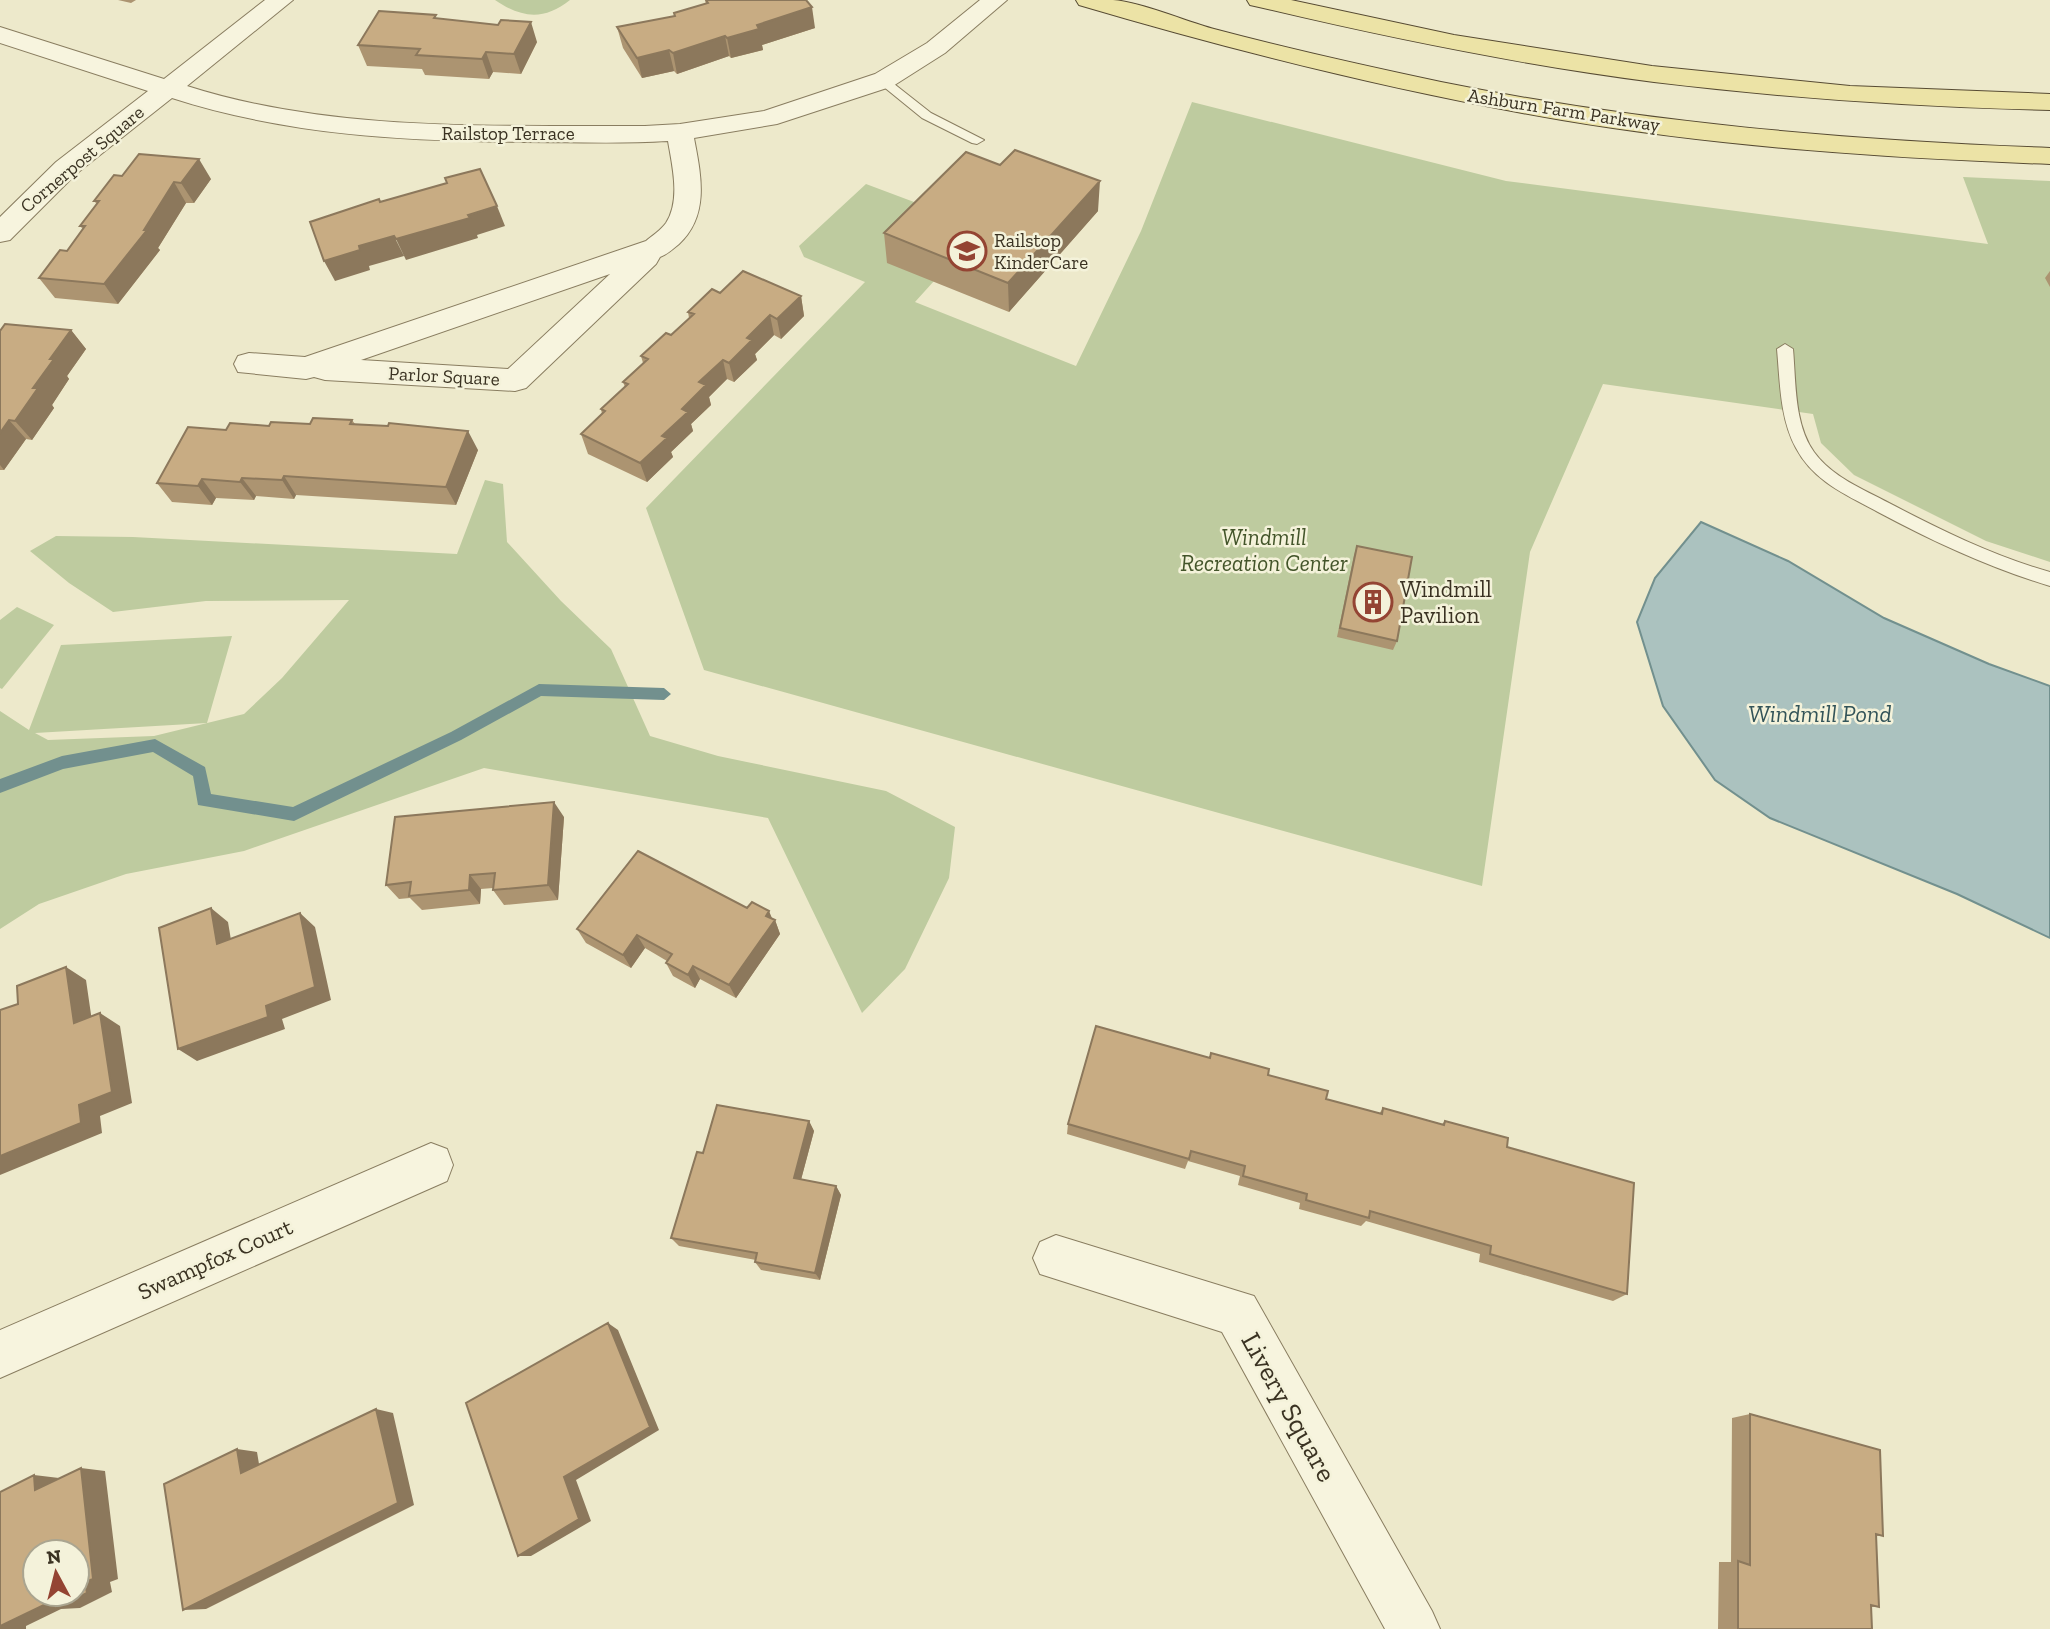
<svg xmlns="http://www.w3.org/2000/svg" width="2050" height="1629" font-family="'Zilla Slab',serif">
  <rect width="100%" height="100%" fill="#ede9cb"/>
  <path fill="#becb9f" d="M495,0H570C544,21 521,18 495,0Z
    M1192,102L1506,181L1988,244L1963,177L2050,181V562L1986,541L1854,475L1821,443L1813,414L1603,384L1530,552L1482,886L704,670L646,508L865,282L804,257L799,246L866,184L938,211L887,262L934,281L915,302L1076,366L1141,231Z
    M485,480L503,484L507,542L561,601L611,649L650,736L718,756L886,791L955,827L949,878L905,969L862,1013L768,818L484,768L244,851L126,874L39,904L0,929V711L29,730L61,645L232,636L207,723L35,733L48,740L154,736L244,714L282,678L349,600L206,601L113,612L69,583L30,551L56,536L133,537L457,554Z
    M17,607L54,625L2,689L0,688V620Z"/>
  <path fill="#abc2bf" stroke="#72908e" stroke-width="2" d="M1701,522L1788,561L1884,618L1989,664L2050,686V938L1957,894L1770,818L1715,780L1663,706L1637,622L1655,578Z"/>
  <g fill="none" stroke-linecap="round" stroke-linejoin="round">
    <path fill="#72908e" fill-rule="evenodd" d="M539,684L664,688L671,694L664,700L541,696L461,740L294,821L198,805L193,776L153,752L63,769L0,793V779L62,756L155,739L205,767L211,794L293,807L451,732Z"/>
    <defs>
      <path id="service" d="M884,76L931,113L984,140L977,144L972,143L922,118L879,83V77Z
        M1785,344L1793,349C1796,382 1794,424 1814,452C1832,477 1863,489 1889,503C1941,530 1993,556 2050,572V586C1990,568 1934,542 1878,512C1847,495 1814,482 1796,448C1780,419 1780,382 1777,349Z"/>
      <path id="minor" d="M265,0H293L187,86C335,133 492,125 645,126L680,124L764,111L875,74L927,43L980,0H1007L945,53L893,86L777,124L694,138C701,175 710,215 679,244C673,249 668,254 660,257L656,264L526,388L515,391L325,380L314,377L306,379L238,372L234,364L238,356L249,353L305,357L646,241C652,236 661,230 666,223C681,200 672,165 668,141C620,144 572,142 524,142C404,141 287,135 172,98L76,174L10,240L0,242V217L56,162L148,91L0,43V27L164,79ZM610,274L508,369L361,360Z
        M431,1143L447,1149L453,1165L447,1181L0,1378V1330Z
        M1056,1235L1254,1296L1432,1611L1440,1629H1385L1222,1332L1040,1274L1033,1258L1040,1242Z"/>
      <path id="primary" d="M1076,0C1088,0 1100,0 1113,0C1140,2 1185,21 1214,29C1289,49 1365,66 1441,82C1642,123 1846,140 2050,148V164C1886,158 1723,147 1562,120C1398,92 1238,52 1079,5Z
        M1247,0H1291L1454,35L1652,66L1850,86L2050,94V110C1917,107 1786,98 1654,82C1521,65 1390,38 1259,7L1250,5Z"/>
    </defs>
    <use href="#service" stroke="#897d60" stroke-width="2"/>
    <use href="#minor" stroke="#897d60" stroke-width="2"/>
    <use href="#primary" stroke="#574b33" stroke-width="2"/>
    <use href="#service" fill="#f7f4de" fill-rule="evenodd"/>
    <use href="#minor" fill="#f7f4de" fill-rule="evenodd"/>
    <use href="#primary" fill="#ece3a6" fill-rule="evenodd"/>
  </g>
  <path fill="#ac9471" d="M118,0H136L131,3Z
    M705,0L815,28L762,45L763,50L731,58L729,56L677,74L674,71L642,78L623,48L617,27L674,16V13L706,4Z
    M437,19L537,42L521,74L493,72L489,79L425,75L422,69L367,66L358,45Z
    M114,175L211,179L194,203H186L158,248L160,250L118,304L55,298L39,278L67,251L83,229L80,226L97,204L94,201Z
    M1098,211L1009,312L887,263L884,233Z
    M2050,271V287L2045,278Z
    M720,293L801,296L804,316L781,339L774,335L755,354L757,360L734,382L727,379L709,397L711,405L691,424L693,431L671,452L673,457L647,482L588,454L581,434L602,414L601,409L625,387L623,382L643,363L641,356L671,335L689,318L688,312Z
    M71,330L86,349L67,376L69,379L52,405L54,408L32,440L26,439L4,470H0V331Z
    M352,420L355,424L478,450L456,505L296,495L294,499L256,496L254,500L216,498L212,505L172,502L157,483L226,430Z
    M1357,546L1397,641L1393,650L1337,637L1354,555Z
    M564,817L558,900L504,905L493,890V888L481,889L480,904L422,910L410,898L399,899L386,885Z
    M747,908L775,920L780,934L736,998L700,979L695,988L673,976L666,963L667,961L645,948L631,968L586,943L577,929Z
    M1268,1075L1326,1099L1379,1114L1383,1108L1442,1124L1445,1121L1507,1147L1627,1294L1613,1301L1479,1262L1480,1254L1366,1221L1361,1226L1299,1209L1300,1203L1238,1185L1240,1176L1188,1161L1185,1169L1067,1134L1068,1124Z
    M809,1121L814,1131L801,1180L836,1186L841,1195L820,1280L761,1270L755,1262L756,1260L679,1246L671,1238L703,1153Z
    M1750,1414L1883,1536H1876L1879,1607H1871L1872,1629H1718L1719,1562H1731L1732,1418Z"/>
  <path fill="#8c785c" d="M812,7L815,28L762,45L763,50L731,58L727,38L757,25Z
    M531,22L537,42L521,74L514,54Z
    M725,36L729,56L677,74L673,53Z
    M669,50L674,71L642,78L637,58Z
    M486,52L493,72L489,79L482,59Z
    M199,159L211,179L194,203L181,183Z
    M1100,181L1098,211L1009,312L1008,283Z
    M174,182L186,203L158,248L160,250L118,304L104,284L144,230Z
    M497,206L505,226L477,235L478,238L406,260L396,239Z
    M394,236L404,256L369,266L370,270L335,281L324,261L359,246Z
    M801,296L804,316L781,339L777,319Z
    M770,315L774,335L755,354L757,360L734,382L729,363L747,338Z
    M71,330L86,349L67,376L69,379L52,405L54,408L32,440L15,421L50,359Z
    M723,360L727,379L709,397L711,405L691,424L693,431L671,452L673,457L647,482L640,463L662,436L699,382Z
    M9,420L26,439L4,470L0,465V433Z
    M468,431L478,450L456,505L446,487Z
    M284,476L296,495L294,499L282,480Z
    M242,478L256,496L254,500L240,482Z
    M202,479L216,498L212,505L198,486Z
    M554,802L564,817L558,900L548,885Z
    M470,875L481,889L480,904L469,890Z
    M211,908L228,922L234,958L217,944Z
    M769,911L774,923L775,920L780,934L736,998L729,985L766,916Z
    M300,913L315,927L331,1000L282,1019L285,1029L197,1061L178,1049L266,1006Z
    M637,935L645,948L631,968L623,955Z
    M693,966L700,979L695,988L688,975Z
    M66,967L86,980L94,1035L74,1023Z
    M100,1013L120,1026L132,1103L100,1116L102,1133L0,1175V1156L79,1105Z
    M809,1121L814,1131L799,1187L794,1178Z
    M836,1186L841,1195L820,1280L815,1273Z
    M608,1323L618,1330L659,1430L576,1480L591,1521L531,1556H518L564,1477Z
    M376,1409L393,1413L414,1505L206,1609L183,1610Z
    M237,1449L257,1452L261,1476L241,1473Z
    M81,1468L105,1471L118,1579L110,1582L112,1592L80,1608L61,1609L26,1626V1629H0V1626L85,1582Z
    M34,1475L59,1478L35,1490Z"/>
  <path fill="#c8ac83" stroke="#8c785c" stroke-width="2" fill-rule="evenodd" d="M706,0H806L812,7L757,25L759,29L727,38L725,36L673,53L669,50L637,58L617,27L675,16L674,13L708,3Z
    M379,11L436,15L434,18L498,25L501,20L531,22L514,54L486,52L482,59L416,55L420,49L358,45Z
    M1015,150L1100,181L1008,283L884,233L966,152L1000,165Z
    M139,154L199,159L181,183L174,182L144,230H147L104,284L39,278L60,250L67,251L85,226H80L99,201H94L114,175L122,176Z
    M480,169L497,206L468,215L470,218L396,239L394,236L359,246L360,250L324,261L310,222L379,199L380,202L447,183L445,178Z
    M743,271L801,296L777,319L770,315L747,338L752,340L729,363L723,360L699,382L706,385L682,409L688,412L662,436L667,438L640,463L581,434L605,411L601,409L628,384L623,382L648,359L641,356L666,333L671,335L694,314L688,312L712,289L720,293Z
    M5,324L71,330L50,359H54L33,388H38L15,421L9,420L0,433V331Z
    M313,418L352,420L350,424L388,426L389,423L468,431L446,487L284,476L282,480L242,478L240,482L202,479L198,486L157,483L188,427L226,430L230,423L269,426L271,422L310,424Z
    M1357,546L1412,557L1397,641L1340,628Z
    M554,802L548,885L493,890L495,873L470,875L469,890L409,896L411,882L386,885L395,817Z
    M638,851L747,908L752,902L769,911L766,916L775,920L729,985L693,966L688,975L666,963L672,954L637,935L623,955L577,929Z
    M211,908L217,944L300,913L315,987L266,1006L268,1017L178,1049L159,928Z
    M66,967L74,1023L100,1013L112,1092L79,1105L81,1123L0,1156V1010L18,1004L17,986Z
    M1096,1026L1210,1058L1211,1053L1269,1069L1268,1075L1328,1091L1326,1099L1382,1114L1383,1108L1444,1125L1445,1121L1508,1138L1507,1147L1634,1183L1627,1294L1490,1254L1491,1246L1370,1211L1369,1218L1306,1200L1307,1194L1243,1176L1245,1166L1191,1151L1189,1159L1068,1124Z
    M717,1105L809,1121L794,1178L836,1186L815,1273L755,1262L757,1253L671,1238L697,1152L703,1153Z
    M608,1323L650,1427L564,1477L579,1519L518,1556L466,1403Z
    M376,1409L398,1503L183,1610L164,1484L237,1449L241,1473Z
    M1750,1414L1880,1450L1883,1536L1876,1534L1879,1607L1871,1605L1872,1629H1738V1561L1750,1565Z
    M81,1468L93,1579L85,1582L87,1593L54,1609V1600L0,1626V1492L34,1475L35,1490ZM35,1552H77V1594H35Z"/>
  <defs>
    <symbol id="school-ring" viewBox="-11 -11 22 22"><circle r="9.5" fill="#f4f2da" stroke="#944433" stroke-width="1.5"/><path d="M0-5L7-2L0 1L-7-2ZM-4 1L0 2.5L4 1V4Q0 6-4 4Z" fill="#944433"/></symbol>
    <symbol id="building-ring" viewBox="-11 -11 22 22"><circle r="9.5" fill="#f4f2da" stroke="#944433" stroke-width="1.5"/><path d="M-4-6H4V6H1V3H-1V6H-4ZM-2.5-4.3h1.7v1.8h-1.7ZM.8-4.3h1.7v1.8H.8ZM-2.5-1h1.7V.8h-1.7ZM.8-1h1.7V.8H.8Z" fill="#944433"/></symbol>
  </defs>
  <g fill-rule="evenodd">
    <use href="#school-ring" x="945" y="229" width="44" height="44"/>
    <use href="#building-ring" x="1351" y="580" width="44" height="44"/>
  </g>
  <g text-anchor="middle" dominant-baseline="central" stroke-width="5" stroke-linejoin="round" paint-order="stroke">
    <g font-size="19" fill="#3a3222" stroke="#f4f2da">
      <text transform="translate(1564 110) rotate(9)">Ashburn Farm Parkway</text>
      <text x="508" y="133">Railstop Terrace</text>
      <text transform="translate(82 159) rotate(-40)">Cornerpost Square</text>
      <text transform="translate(444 376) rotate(3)">Parlor Square</text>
    </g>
    <g font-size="19" fill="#3a3222" stroke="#f4f2da" text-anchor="start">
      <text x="994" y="240">Railstop<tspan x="994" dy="22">KinderCare</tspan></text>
    </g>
    <g font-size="23" font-style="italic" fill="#43552a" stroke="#f4f2da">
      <text x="1264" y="537">Windmill<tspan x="1264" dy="26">Recreation Center</tspan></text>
    </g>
    <g font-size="23" fill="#3a3222" stroke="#f4f2da" text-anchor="start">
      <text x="1400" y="589">Windmill<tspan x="1400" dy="26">Pavilion</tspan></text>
    </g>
    <g font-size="23" fill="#3a3222" stroke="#f4f2da">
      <text transform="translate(215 1259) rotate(-24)">Swampfox Court</text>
    </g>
    <g font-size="24" font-style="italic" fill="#335459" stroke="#f4f2da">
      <text x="1820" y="713">Windmill Pond</text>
    </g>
    <g font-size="28" fill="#3a3222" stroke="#f4f2da">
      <text transform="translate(1289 1407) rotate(61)">Livery Square</text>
    </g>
  </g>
  <g transform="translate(56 1573) rotate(353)"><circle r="33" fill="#f4f2da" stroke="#aaa590" stroke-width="2"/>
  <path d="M0-5L12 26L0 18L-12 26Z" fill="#944433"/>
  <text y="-10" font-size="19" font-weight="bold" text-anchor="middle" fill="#3a3222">N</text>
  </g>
</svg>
